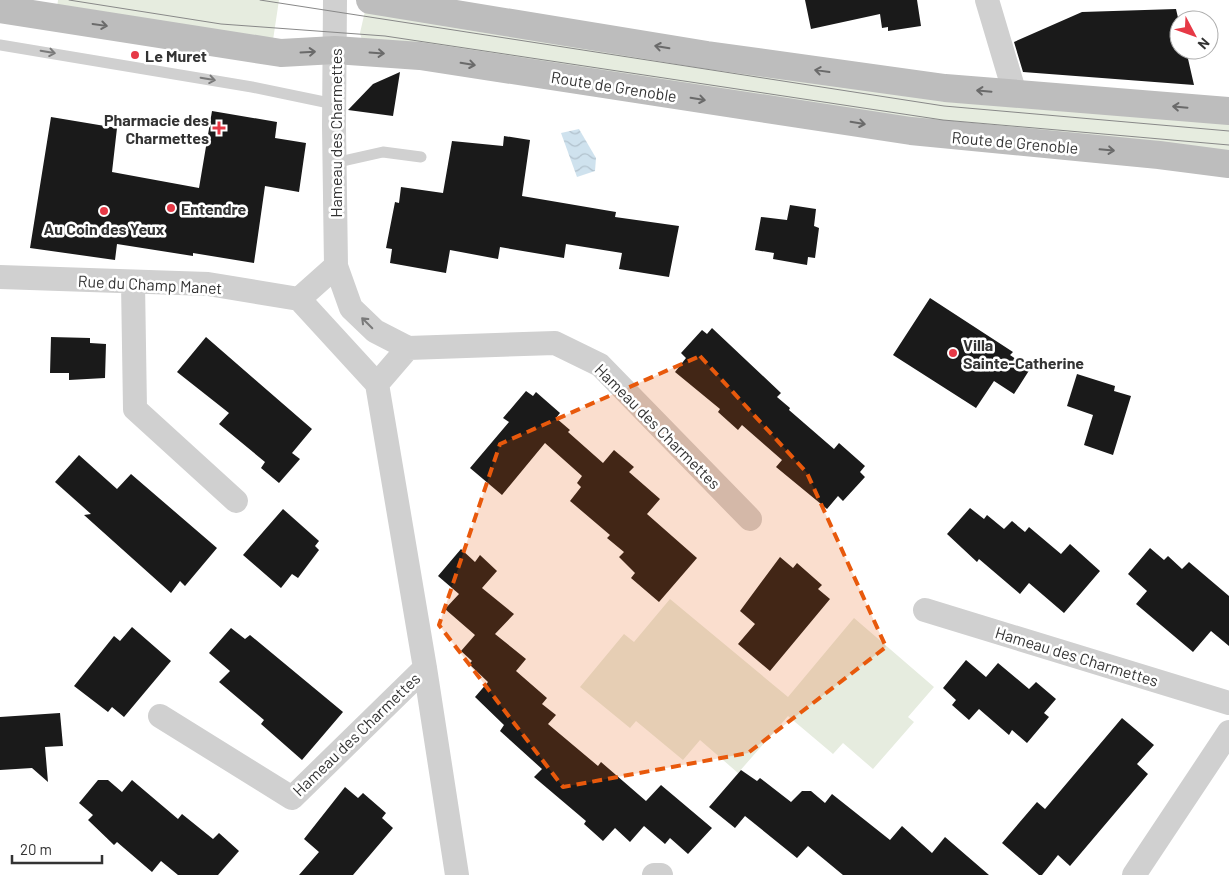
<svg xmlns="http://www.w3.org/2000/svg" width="1229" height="875" font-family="Barlow,sans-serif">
  <defs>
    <pattern id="water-waves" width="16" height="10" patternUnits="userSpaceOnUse" patternTransform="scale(1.25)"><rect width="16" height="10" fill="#cfe2ee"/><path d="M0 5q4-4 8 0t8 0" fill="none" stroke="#b2c2cd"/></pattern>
  </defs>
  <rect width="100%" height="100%" fill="#fff"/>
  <path fill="#e6ecdf" d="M58,0H279L273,40L57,8Z
    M365,11L1229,122V152L941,126L362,40L360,33Z
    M670,599L788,697L854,618L934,687L908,717L914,722L873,769L843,743L833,754L788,716L738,773L700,740L683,760L636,721L630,728L580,687L624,634L634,642Z"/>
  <path fill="url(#water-waves)" d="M579,129L596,158L595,171L577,177L561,133Z"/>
  <path fill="#1a1a1a" d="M805,0H917L921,26L888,31V27L882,28L880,14L811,29Z
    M1176,9L1179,22V50H1186L1194,85L1023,72L1014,42L1082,12Z
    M400,72L393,116L348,110L373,84Z
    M212,111L277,122L275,138L306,143L299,192L265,186L254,263L193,253V256L117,244L115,260L30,248L51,117L117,128L112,172L199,188Z
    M504,136L530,140L522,196L616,212L615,217L679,226L669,277L619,269L622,253L566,244L564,258L500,247L498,259L450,250L446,273L390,263L392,249L386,248L395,202L399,203L401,187L443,193L452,141L503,146Z
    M790,205L816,209L814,226L819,228L815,258L808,257L807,265L773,259L774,253L755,250L761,217L787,220Z
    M930,298L1013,352L1010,355L1030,369L1014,394L994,381L976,408L893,355Z
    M712,328L781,393L777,397L790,408L789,410L834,449L839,443L865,466L860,472L865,477L843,501L838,496L827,509L776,467L782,460L742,425L738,430L718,412L720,409L675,372L686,358L681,353L702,330L707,334Z
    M51,337L90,338V343L106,344L105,378L69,380V373H50Z
    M206,337L312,429L292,453L300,459L279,483L261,468L265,462L219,424L229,413L177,372Z
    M1077,374L1115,386L1114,391L1131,396L1113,455L1084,445L1093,415L1067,406Z
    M526,391L533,396L536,392L560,413L556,418L570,430L568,432L603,463L614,450L634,467L629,472L660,499L647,514L697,558L659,602L631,578L635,573L619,557L624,552L607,538L610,535L570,501L581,487L577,483L582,476L545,443L502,495L470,468L509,422L503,418Z
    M79,455L117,489L131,474L217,548L185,586L180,581L171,593L84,515L91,514L55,482Z
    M970,508L984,519L987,515L1004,529L1012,521L1025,532L1029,527L1061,554L1070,544L1100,571L1064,613L1029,583L1020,594L979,559L977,562L947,534Z
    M283,509L319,541L315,546L319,550L298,578L292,574L281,588L243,555Z
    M1150,548L1164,560L1168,556L1182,569L1189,562L1229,596V646L1211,631L1193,652L1136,604L1147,591L1128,574Z
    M461,549L475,562L480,555L497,571L482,588L514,614L495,634L526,659L516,671L547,698L542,704L556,715L548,724L598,766L601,762L646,801L661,785L712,828L688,854L670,838L665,844L644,826L630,842L615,828L603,841L584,824L586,821L534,777L542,769L500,731L504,725L475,697L488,682L469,664L472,661L461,651L475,635L445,609L459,594L438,576Z
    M780,557L793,568L797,563L822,585L818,589L830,599L770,671L738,644L755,624L740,611Z
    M132,627L171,661L124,717L112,707L108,712L74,686L114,636L120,641Z
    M231,628L245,639L250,635L343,712L302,760L261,724L264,720L219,682L230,671L209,653Z
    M966,660L986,677L998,663L1029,689L1036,682L1056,699L1044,713L1049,717L1027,743L1012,730L1009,735L979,709L969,720L952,705L956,700L943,688Z
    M60,713L63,746L45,747L48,782L32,768L0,770V717Z
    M1122,718L1154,745L1137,764L1148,774L1070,866L1058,855L1042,875H1039L1002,843L1037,802L1045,809Z
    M741,770L757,781L760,778L791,802L802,791H811L825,803L832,794L890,840L902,826L932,853L945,837L989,875H843L808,846L797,858L745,816L735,828L709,807Z
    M98,780H108L122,792L132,780L178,819L182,814L213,839L219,833L239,851L218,875H178L161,861L152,872L117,842L114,845L88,820L93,815L79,803Z
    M345,787L358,798L363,793L386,813L382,818L393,828L353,875H299L319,852L304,839Z"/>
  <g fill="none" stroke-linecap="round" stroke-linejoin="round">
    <path stroke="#d0d0d0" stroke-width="11" d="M0,45L252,87L334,104
      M334,163L383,152L421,157"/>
    <path stroke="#d0d0d0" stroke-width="24" d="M335,0L334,126L336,266
      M987,0L1015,94
      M0,277L208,284L299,299
      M133,283L135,409L236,501
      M408,348L377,384L299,299L336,266L351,308L375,331L408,348L555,343L600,365L750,519
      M377,384L425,668L457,875
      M925,610L1229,703
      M160,716L292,798L425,668
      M654,875H661
      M1134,875L1229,732"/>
    <path stroke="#bdbdbd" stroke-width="28" d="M370,0L707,55L945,88L1229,111
      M0,9L281,53L335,50L420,56L911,131L1159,155L1229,164"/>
    <path stroke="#888" stroke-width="1" d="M69,0L221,24L385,36L943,120L1229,145
      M260,0L944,106L1229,131"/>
  </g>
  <defs><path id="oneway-shaft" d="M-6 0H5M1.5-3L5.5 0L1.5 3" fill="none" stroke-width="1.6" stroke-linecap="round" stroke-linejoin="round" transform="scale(1.25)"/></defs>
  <g stroke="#6a6a6a">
    <use href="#oneway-shaft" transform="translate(100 25) rotate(8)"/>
    <use href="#oneway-shaft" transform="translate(662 47) rotate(-171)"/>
    <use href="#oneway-shaft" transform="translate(308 52) rotate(-3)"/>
    <use href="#oneway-shaft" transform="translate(377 53) rotate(4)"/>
    <use href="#oneway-shaft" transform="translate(468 64) rotate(9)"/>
    <use href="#oneway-shaft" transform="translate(822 71) rotate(-172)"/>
    <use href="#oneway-shaft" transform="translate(984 91) rotate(-175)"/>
    <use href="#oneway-shaft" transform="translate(698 99) rotate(9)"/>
    <use href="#oneway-shaft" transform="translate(1180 107) rotate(-175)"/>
    <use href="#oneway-shaft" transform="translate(858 123) rotate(9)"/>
    <use href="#oneway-shaft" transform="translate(1107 150) rotate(5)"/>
  </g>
  <g stroke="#7a7a7a">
    <use href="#oneway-shaft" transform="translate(48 52) rotate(10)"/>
    <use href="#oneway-shaft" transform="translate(208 79) rotate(10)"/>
    <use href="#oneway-shaft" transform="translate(367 323) rotate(-135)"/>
  </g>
  <path fill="#e8590c" fill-opacity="0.2" stroke="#e8590c" stroke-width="4" stroke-dasharray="10 6" stroke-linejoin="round" d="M700,356L807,473L886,647L748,753L563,787L439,625L500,444Z"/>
  <g fill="#e63946" stroke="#fff" stroke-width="2">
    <circle cx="135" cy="55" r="5"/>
    <path d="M216.5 120.5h5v5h5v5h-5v5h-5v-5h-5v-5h5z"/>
    <circle cx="171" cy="208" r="5"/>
    <circle cx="104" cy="211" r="5"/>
    <circle cx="953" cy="353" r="5"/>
  </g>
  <g text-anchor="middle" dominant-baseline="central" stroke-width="5" stroke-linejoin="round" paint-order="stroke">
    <g font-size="16" font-weight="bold" fill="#333" stroke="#fff" text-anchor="start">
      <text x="145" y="55">Le Muret</text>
      <text x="209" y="119" text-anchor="end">Pharmacie des<tspan x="209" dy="18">Charmettes</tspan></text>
      <text x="181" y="208">Entendre</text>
      <text x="104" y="228" text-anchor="middle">Au Coin des Yeux</text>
      <text x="963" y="344">Villa<tspan x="963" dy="18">Sainte-Catherine</tspan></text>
    </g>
    <g font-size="16" fill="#333" stroke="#fff">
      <text transform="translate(614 86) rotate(9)">Route de Grenoble</text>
      <text transform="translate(335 133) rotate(-90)">Hameau des Charmettes</text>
      <text transform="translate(1015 142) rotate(5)">Route de Grenoble</text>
      <text transform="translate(150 284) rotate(3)">Rue du Champ Manet</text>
      <text transform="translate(658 426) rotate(45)">Hameau des Charmettes</text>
      <text transform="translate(1077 656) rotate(17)">Hameau des Charmettes</text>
      <text transform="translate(356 734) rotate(-44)">Hameau des Charmettes</text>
    </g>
  </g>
  <g transform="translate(1194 35) rotate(131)"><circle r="24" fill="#ffffff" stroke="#adadad"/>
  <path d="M0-4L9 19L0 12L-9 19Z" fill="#e63946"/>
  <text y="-8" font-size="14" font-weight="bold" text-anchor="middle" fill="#333333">N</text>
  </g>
  <path d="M12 855v8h90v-8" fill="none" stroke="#333333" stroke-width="2.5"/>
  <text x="20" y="855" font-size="15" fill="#333333" stroke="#ffffff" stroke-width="4" paint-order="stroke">20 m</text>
</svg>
